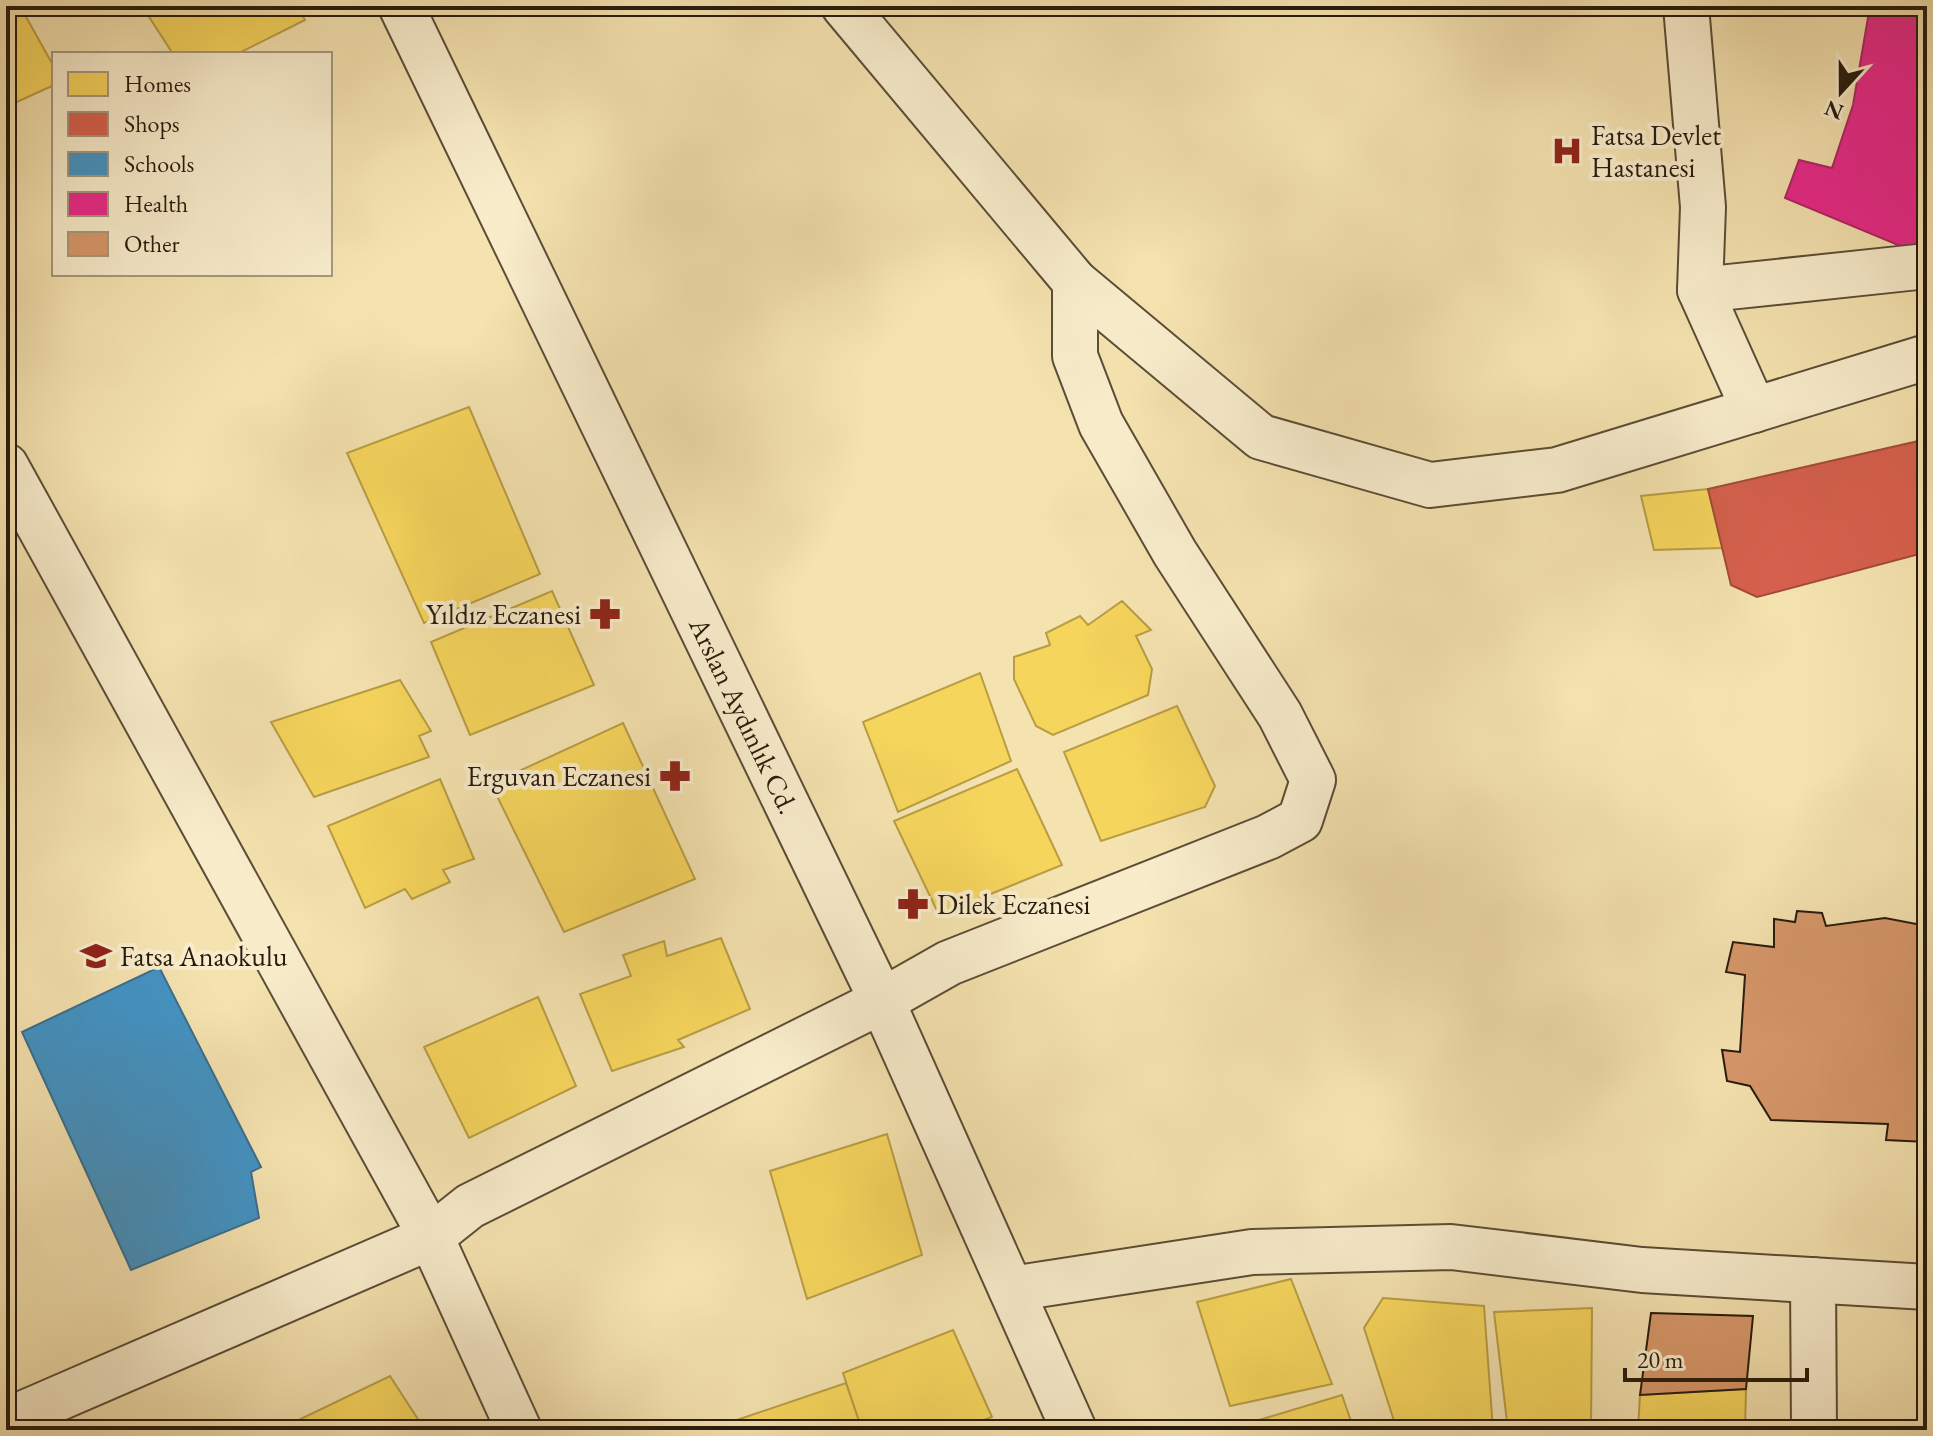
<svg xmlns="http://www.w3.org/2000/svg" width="1933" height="1436" font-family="'EB Garamond',serif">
  <rect width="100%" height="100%" fill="#f4e2af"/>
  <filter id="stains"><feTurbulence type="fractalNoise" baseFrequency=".0025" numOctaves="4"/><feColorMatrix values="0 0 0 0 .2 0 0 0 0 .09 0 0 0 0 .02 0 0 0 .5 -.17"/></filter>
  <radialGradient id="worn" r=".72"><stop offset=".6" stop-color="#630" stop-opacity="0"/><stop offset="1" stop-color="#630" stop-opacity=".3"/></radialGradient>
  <path fill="#f6d55c" stroke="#b89d44" stroke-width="2" d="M6,6H20L54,67V85L6,107Z
    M142,6H297L305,20L237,54H173Z
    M469,407L540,574L424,623L347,453Z
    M1708,489L1723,548L1654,550L1641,496Z
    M552,591L594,685L470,735L431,642Z
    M1122,601L1151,630L1136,636L1152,669L1148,695L1053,735L1036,726L1014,679V657L1050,645L1046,633L1080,616L1088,625Z
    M980,673L1011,761L898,812L863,722Z
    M400,680L431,731L419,736L429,757L314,797L271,722Z
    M1177,706L1215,786L1205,807L1101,841L1064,752Z
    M623,723L695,879L564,932L491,784Z
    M1017,769L1062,865L939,915L894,821Z
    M440,779L474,859L443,870L450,882L412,899L405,889L365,908L328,826Z
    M721,938L750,1009L678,1040L684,1047L612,1071L580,994L631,976L623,955L664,941L667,956Z
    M538,997L576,1086L469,1138L424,1047Z
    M887,1134L922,1255L807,1299L770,1171Z
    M1291,1279L1332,1384L1230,1406L1197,1302Z
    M1383,1298L1484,1306L1493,1430H1397L1364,1328Z
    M1592,1308L1591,1430H1508L1494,1312Z
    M953,1330L992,1417L957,1430H862L843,1373Z
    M390,1376L425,1430H285L288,1425Z
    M846,1383L862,1430H730L728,1423Z
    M1746,1389L1745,1430H1638L1640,1395Z
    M1342,1395L1354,1430H1226Z"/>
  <path fill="#d6604d" stroke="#a24b3a" stroke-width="2" d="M1927,439V552L1757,597L1731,585L1708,489Z"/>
  <path fill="#4393c3" stroke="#3b6f8c" stroke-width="2" d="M159,967L261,1167L251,1172L259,1218L131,1270L22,1032Z"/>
  <path fill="#e7298a" stroke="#ae2564" stroke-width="2" d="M1870,6H1927V257L1785,198L1799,160L1832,168L1853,105Z"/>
  <path fill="#d6976a" stroke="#281b0d" stroke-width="2" d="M1797,911L1822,913L1826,926L1885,918L1927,926V1142L1886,1140L1888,1124L1771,1120L1750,1086L1727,1081L1722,1050L1740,1052L1745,975L1726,972L1733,942L1774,947V919L1795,922Z
    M1651,1313L1753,1316L1746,1389L1640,1395Z"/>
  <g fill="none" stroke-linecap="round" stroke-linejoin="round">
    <defs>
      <g id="minor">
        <path id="s1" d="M401,6L882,1001L1074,1430"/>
        <path d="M844,6L1075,282L1261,437L1430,485L1557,470L1927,357"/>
        <path d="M1686,6L1703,207L1700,290L1754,410"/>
        <path d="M1700,290L1927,266"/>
        <path d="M6,466L431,1237L519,1430"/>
        <path d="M1813,1280L1814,1430"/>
        <path d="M1011,1289L1252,1252L1451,1247L1642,1270L1927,1287"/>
        <path d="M6,1421L431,1237L470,1206L882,1001L949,963L1268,837L1300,820L1313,780L1280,715L1175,553L1101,424L1075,356V282"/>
      </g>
    </defs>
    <use href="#minor" stroke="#5b4d36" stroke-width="48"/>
    <use href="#minor" stroke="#f8eccb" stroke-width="44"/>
  </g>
  <defs>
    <symbol id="hospital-bare" viewBox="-9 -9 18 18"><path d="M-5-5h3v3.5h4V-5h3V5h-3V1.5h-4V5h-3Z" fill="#8f2418" stroke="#f8eccb" stroke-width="2.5" paint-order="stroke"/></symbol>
    <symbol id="pharmacy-bare" viewBox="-9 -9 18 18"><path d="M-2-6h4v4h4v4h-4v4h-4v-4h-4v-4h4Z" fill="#8f2418" stroke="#f8eccb" stroke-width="2.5" paint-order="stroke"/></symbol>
    <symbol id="school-bare" viewBox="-9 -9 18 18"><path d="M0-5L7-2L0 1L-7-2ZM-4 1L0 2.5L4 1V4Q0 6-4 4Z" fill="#8f2418" stroke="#f8eccb" stroke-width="2.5" paint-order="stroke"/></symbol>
  </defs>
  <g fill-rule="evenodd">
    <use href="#hospital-bare" x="1545" y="129" width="44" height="44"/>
    <use href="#pharmacy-bare" x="583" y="592" width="44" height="44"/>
    <use href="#pharmacy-bare" x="653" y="754" width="44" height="44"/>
    <use href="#pharmacy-bare" x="891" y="882" width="44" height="44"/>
    <use href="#school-bare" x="74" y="934" width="44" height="44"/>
  </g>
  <g text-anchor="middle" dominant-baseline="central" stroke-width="8" stroke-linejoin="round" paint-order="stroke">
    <g font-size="28" fill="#281b0d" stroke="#f8eccb" text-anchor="start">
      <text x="1591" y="135">Fatsa Devlet<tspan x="1591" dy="32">Hastanesi</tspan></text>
      <text x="581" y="614" text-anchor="end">Yıldız Eczanesi</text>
      <text x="651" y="776" text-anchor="end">Erguvan Eczanesi</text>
      <text x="937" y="904">Dilek Eczanesi</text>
      <text x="120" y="956">Fatsa Anaokulu</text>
    </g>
    <g font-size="28" fill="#281b0d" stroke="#f8eccb">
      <text stroke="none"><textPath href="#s1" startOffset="788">Arslan Aydınlık Cd.</textPath></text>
    </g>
  </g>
  <rect width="1933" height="1436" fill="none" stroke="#f4e2af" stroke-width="32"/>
  <rect x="8" y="8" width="1917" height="1420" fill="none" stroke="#281b0d" stroke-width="4"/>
  <rect x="16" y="16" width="1901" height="1404" fill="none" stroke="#281b0d" stroke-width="2"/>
  <rect x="52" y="52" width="280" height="224" fill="#f8eccb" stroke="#a5987f" stroke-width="2"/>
  <rect x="68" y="72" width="40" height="24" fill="#f6d55c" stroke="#a5987f" stroke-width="2"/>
  <text x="124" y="92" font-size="24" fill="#281b0d">Homes</text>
  <rect x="68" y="112" width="40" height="24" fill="#d6604d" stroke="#a5987f" stroke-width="2"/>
  <text x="124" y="132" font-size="24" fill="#281b0d">Shops</text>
  <rect x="68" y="152" width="40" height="24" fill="#4393c3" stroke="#a5987f" stroke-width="2"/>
  <text x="124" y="172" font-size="24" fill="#281b0d">Schools</text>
  <rect x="68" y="192" width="40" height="24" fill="#e7298a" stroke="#a5987f" stroke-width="2"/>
  <text x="124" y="212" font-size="24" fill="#281b0d">Health</text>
  <rect x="68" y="232" width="40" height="24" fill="#d6976a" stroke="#a5987f" stroke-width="2"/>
  <text x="124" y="252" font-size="24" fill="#281b0d">Other</text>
  <g transform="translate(1841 92) rotate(201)" stroke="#f8eccb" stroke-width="6" paint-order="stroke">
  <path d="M0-6L14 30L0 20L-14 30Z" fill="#281b0d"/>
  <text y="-12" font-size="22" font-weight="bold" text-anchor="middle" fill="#281b0d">N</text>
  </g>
  <path d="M1625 1368v12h182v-12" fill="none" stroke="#281b0d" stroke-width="4"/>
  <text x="1637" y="1368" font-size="24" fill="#281b0d" stroke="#f8eccb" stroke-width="6" paint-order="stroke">20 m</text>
  <rect width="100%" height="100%" filter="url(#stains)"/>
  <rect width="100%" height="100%" fill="url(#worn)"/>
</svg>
